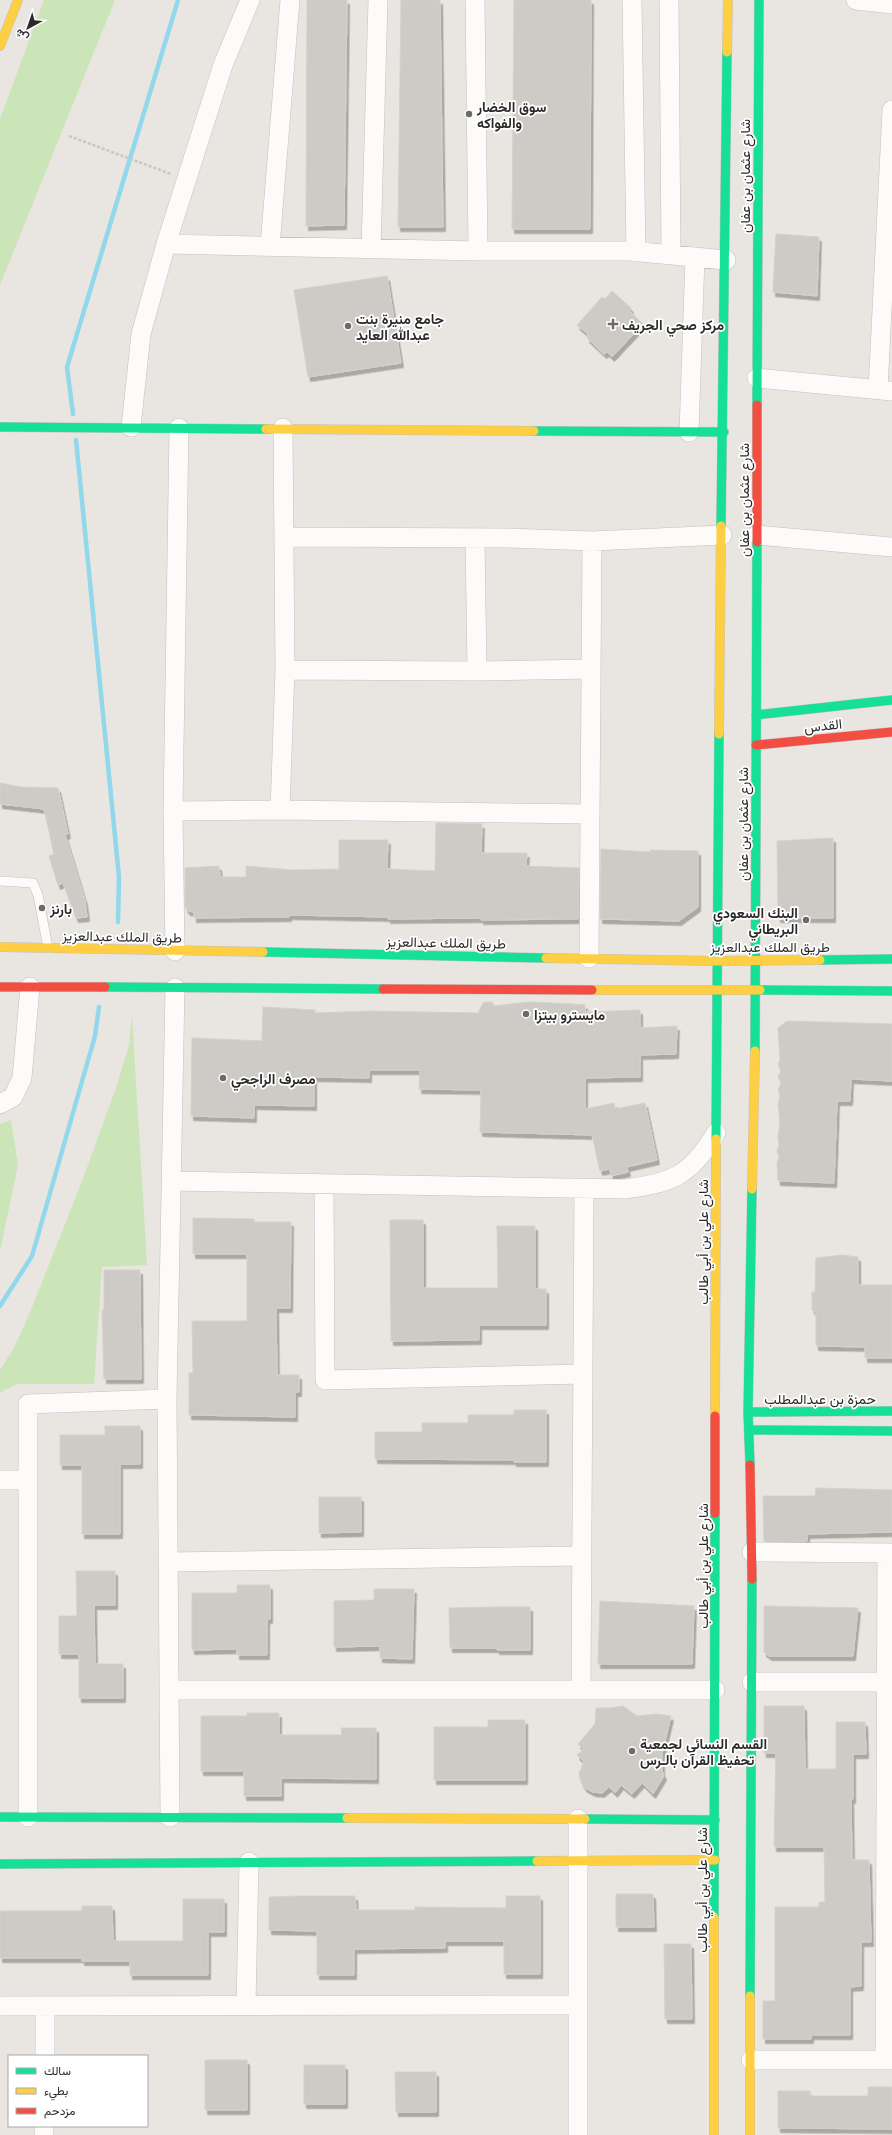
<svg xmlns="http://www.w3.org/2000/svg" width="892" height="2135" font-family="'Open Sans',Vazirmatn,sans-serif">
  <defs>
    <filter id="shadow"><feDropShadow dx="2.5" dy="4.5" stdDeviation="0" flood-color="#0004"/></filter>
  </defs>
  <rect width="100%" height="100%" fill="#e9e5e0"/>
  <path fill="#cbe5b8" d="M44,0H115L0,285V119Z
    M132,1015L147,1265L102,1267L94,1384H17L1,1392L0,1395V1370L14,1348L31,1310L81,1184L116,1088L129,1045Z
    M11,1120L18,1165L0,1251V1124Z"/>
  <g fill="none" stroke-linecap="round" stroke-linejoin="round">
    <path stroke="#92d8ed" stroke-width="4.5" d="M73,414L67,367L178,0
      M76,440L119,877L118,922
      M0,1306L32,1256L95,1036L99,1007"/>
  </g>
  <path fill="#cecbc7" stroke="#d4d0cc" filter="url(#shadow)" d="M307,0H347L344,225L306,226Z
    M401,0H440L443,227H398Z
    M514,0H591L590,229H512Z
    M776,234L819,237L817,296L773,292Z
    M387,276L401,363L308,377L294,290Z
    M612,291L631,308L630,311L643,324L612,357L607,352L604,354L587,338L588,334L577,325L602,297L605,299Z
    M0,783L21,787L58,788L68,834L65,835L85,901L87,917L76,918L63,883L58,885L49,856L54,854L44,809L0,804Z
    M436,823L482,824L481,853H527L526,866L579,868L578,919L481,920V918L388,919V917L289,915V917L194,918V912L188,911L185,907V868L219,866L220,877H246V866L292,870L339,869V840H388L387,869L435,871Z
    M833,838V918H778L777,841Z
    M601,849L650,852V850L698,851V907L679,921L600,919Z
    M488,1002H492L494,1006L529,1002L573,1004L585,1005V1012L640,1010V1028L677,1026L676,1054L640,1055V1077L585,1078V1109L614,1103L615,1109L645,1103L657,1160L627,1167L628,1172L611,1176L610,1169L600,1171L592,1135L480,1132L481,1090L419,1089L420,1070H369V1078L314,1077V1106L254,1105V1118L191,1116L192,1038L262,1041L263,1007L315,1010V1013L371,1011L478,1013L483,1003Z
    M787,1021L892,1024V1081L851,1079L850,1101H837L834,1183L778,1181L777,1164L779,1156L777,1151L779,1145L778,1138L780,1122L778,1104L780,1096L778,1089L781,1084L778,1076L781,1072L778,1064L780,1060L778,1028Z
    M193,1218L254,1219V1222H291L290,1308H276L277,1375H299V1392H295V1417L189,1415V1373H193L192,1321H247V1254H193Z
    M390,1220H423V1288H498L497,1226H535V1289H546V1325H479V1340L391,1341Z
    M842,1255L858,1257V1285H892V1358H865V1347L816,1346V1311L812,1310V1292H815L816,1258Z
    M104,1270H140L141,1379H104L102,1310H104Z
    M514,1410H546V1462H514V1460L375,1459V1432H422V1423H468V1415H514Z
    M105,1426H140V1464H120V1534H82V1465H60V1435H105Z
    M816,1488L892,1490V1532L807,1534V1541H764L763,1496H815Z
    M319,1497H361V1532L319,1533Z
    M76,1571H115V1605H94L95,1664H123V1698H79V1654H59V1616H77Z
    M237,1585H270V1619H267V1655H237V1649L192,1650V1593H237Z
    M374,1589H414L412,1659L380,1658V1646L334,1647V1601L374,1600Z
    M600,1601L694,1606L692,1664H598Z
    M764,1606L858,1608L853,1656H769L764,1652Z
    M496,1607H530V1650H497V1648H450L449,1608Z
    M623,1706L637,1716L656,1714L671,1716L662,1754V1771L664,1776L653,1794L642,1783L632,1794L621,1785L615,1793L609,1787L602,1793L593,1792L585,1788L581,1782L579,1773L584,1762L577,1755L584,1749L578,1744L595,1724L596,1708H611Z
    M764,1706H804L805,1769H836V1722H865L866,1754H853V1799H851L852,1860H869L871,1942H861V1986L850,1987V2035H811V2039H763V2001H775V1907H819V1902H825L824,1847H774L776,1753H764Z
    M247,1713H279V1735H342L341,1728H376V1779L281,1778V1796H244V1771H201V1716H247Z
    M488,1720H525V1780H434V1727H488Z
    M616,1894H653L654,1927H616Z
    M300,1896H355L356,1910H415V1907L506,1908V1896H540V1974H504V1941H445V1948L354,1949V1975H317V1931L269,1930V1897Z
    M183,1899H224V1932H208V1975H130V1961H82V1958H0V1911H82V1906H112L113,1941H183Z
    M664,1944H691L692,2019H665Z
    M205,2060H247V2110H205Z
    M304,2065H345V2104H304Z
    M395,2072H436V2112H396Z
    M868,2087H892V2129L778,2128V2091H810V2096H868Z"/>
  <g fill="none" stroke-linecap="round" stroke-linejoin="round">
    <defs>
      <path id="lane" d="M0,881L33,883L38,895L48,948"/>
      <path id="street" d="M475,0L478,251
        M632,0L636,252
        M669,0L671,255
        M856,0L892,4
        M166,244L478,251H630L726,260
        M270,246L290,0
        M371,249L378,0
        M757,378L892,391
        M878,390L892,110
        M131,427L141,334L166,244L223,65L250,0
        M689,432L695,257
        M757,535L892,547
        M285,537L507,538L592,541L722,535
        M475,538L477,671
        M285,670L477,671L590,669
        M280,810L285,670L283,428
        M173,811L280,810L590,814
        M175,951L173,811L179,428
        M589,958L592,541
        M0,1104L13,1097L22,1078L30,987
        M171,1181L625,1189C673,1183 691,1175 716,1133
        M324,1184L325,1380L583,1374
        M0,1480H28
        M752,1552L892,1553
        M168,1562L582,1556
        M752,1682H892
        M169,1690H715
        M581,1690L584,1188
        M28,1817V1404L167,1399
        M170,1817L167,1399L175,988
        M246,2005L249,1862
        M0,2006L578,2005
        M45,2056V2006
        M751,2060H892
        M885,2060L887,1553
        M44,2135V2126
        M578,2135V1819"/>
      <path id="fast" d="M757,405L759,0
        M0,427L266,429
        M534,431L724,432
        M721,526L727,52
        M756,715L892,700
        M263,952L546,958
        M820,960L892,959
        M105,987L383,989
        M760,990L892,991
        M755,1051L757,542
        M716,1139L719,734
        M748,1412L892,1411
        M749,1430L892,1431
        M750,1465L748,1412L752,1189
        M0,1817L347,1818
        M585,1819L715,1820
        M0,1864L537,1861
        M714,1917L715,1513
        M750,1996L752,1579"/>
      <path id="slow" d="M0,46L18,0
        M727,52L728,0
        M266,429L534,431
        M719,734L721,526
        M0,947L263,952
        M546,958L716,961L820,960
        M592,990H760
        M752,1189L755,1051
        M715,1416L716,1139
        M347,1818L585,1819
        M537,1861L715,1860
        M714,2135V1917
        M750,2135V1996"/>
      <path id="jam" d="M757,542V405
        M756,745L892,732
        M0,987H105
        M383,989L592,990
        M750,1465L752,1579
        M715,1513V1416"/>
    </defs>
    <use href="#lane" stroke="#c2c1c1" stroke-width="10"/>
    <use href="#street" stroke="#c2c1c1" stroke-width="20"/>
    <use href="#fast" stroke="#c2c1c1" stroke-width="10"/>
    <use href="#slow" stroke="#c2c1c1" stroke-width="10"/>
    <use href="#jam" stroke="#c2c1c1" stroke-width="10"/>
    <path stroke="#c8c7c7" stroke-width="2.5" stroke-dasharray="3 2" stroke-linecap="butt" d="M69,136L171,174"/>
    <use href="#lane" stroke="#fcfbfa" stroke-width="9"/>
    <use href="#street" stroke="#fcfbfa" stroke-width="19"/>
    <use href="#fast" stroke="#16e098" stroke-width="9"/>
    <use href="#slow" stroke="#ffcf43" stroke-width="9"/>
    <use href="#jam" stroke="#f24e42" stroke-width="9"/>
  </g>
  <g fill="#6d6b6a" stroke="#fff" stroke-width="1.5">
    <circle cx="469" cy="114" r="4"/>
    <path d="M611 318h4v4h4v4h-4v4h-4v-4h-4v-4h4z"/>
    <circle cx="348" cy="326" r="4"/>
    <circle cx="42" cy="908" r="4"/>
    <circle cx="806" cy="920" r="4"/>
    <circle cx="526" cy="1014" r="4"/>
    <circle cx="223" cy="1078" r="4"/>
    <circle cx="632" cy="1751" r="4"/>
  </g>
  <g text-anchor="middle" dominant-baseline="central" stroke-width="3.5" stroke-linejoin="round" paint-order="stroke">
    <g font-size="14" font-weight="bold" fill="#2a2a2a" stroke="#fff" text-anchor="start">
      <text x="477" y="106">سوق الخضار<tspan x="477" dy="16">والفواكه</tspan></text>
      <text x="356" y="318">جامع منيرة بنت<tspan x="356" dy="16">عبدالله العايد</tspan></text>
      <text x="622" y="324">مركز صحي الجريف</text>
      <text x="50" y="908">بارنز</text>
      <text x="798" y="912" text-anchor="end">البنك السعودي<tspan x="798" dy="16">البريطاني</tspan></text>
      <text x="534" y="1014">مايسترو بيتزا</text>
      <text x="231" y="1078">مصرف الراجحي</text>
      <text x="640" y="1743">القسم النسائي لجمعية<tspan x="640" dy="16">تحفيظ القرآن بالـرس</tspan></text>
    </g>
    <g font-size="14" fill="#2a2a2a" stroke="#fff">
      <text transform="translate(744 176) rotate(-90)">شارع عثمان بن عفان</text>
      <text transform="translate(743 500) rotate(-90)">شارع عثمان بن عفان</text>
      <text transform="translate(823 725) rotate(-6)">القدس</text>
      <text transform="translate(742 824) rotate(-90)">شارع عثمان بن عفان</text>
      <text transform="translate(122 936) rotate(1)">طريق الملك عبدالعزيز</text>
      <text transform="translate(446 942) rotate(1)">طريق الملك عبدالعزيز</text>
      <text x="770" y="946">طريق الملك عبدالعزيز</text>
      <text transform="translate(702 1242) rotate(-90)">شارع علي بن أبي طالب</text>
      <text x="820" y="1398">حمزة بن عبدالمطلب</text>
      <text transform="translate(702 1566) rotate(-90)">شارع علي بن أبي طالب</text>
      <text transform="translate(701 1890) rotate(-90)">شارع علي بن أبي طالب</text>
    </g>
  </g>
  <rect x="8" y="2055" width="140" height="72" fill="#ffffff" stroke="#aaaaaa"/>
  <rect x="16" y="2068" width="20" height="6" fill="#16e098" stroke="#aaaaaa"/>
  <text x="44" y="2075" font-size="12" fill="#2a2a2a">سالك</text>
  <rect x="16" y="2088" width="20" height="6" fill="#ffcf43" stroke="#aaaaaa"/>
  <text x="44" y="2095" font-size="12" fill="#2a2a2a">بطيء</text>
  <rect x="16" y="2108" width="20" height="6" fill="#f24e42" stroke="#aaaaaa"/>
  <text x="44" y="2115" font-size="12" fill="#2a2a2a">مزدحم</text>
  <g transform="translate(28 28) rotate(220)" stroke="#ffffff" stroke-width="3" paint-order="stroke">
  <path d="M0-3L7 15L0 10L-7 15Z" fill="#2a2a2a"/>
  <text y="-6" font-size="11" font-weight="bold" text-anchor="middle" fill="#2a2a2a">ش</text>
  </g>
</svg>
